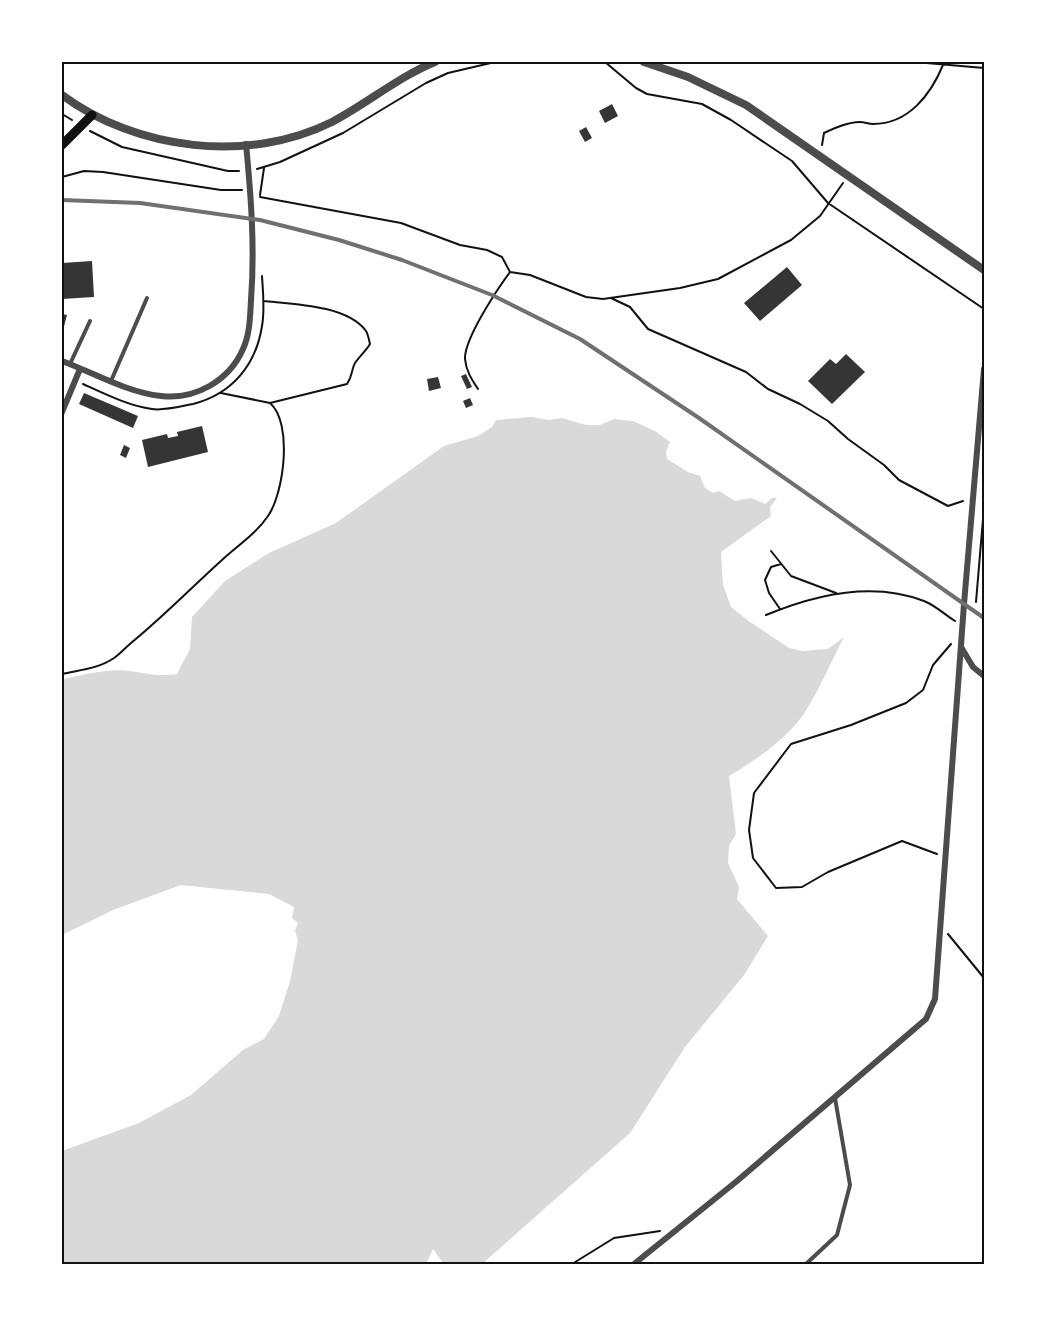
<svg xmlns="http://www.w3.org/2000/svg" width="1046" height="1326" font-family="Arial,sans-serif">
  <rect width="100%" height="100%" fill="#fff"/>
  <path fill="#d9d9d9" d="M531,417L549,420L562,418L586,425H600L614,419L633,421L655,431L670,442L666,452L667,459L688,472L700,476L705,488L713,493L719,491L735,501L751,498L765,504L772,498H777L770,507L771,516L721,552L723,585L731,607L750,622L789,648L803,651L828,649L844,637C831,662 819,691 803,715C784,741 756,760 729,776L736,834L729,846L728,863L739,887L737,899L768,936L744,975L685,1047L630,1133L482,1264L443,1263L433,1249L426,1264H62V1151L139,1123L191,1095L243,1050L264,1039L279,1016L290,981L298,940L295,931L298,923L292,918L294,907L269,894L181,885L113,910L62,935V680C80,675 110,668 129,671C146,673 159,677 177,674L190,649L192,617L225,581L269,553L336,523L444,446L478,436L492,427L496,420Z"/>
  <path fill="#353535" d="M612,104L618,116L605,123L599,111Z
    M586,127L592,138L585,142L579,131Z
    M92,261L94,297L62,299V263Z
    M787,267L802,285L760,321L744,303Z
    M62,314L67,315L62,334Z
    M846,354L865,372L832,404L808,381L830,359L836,364Z
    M466,374L472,387L467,389L461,376Z
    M438,377L441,388L429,391L427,379Z
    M84,393L138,416L133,428L79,404Z
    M470,398L473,405L466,408L463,401Z
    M202,426L208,452L148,467L142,440L167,434L168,438L178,436L177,432Z
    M124,445L130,448L126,458L120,455Z"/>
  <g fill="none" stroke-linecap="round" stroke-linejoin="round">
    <path stroke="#111" stroke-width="2" d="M605,62L636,88L647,94L702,104L731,120L792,161L828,203L984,309
      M915,62L984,68
      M62,114L72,120
      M90,131L122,147L228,171H239
      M822,145L824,133C835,128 848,122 860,122C864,122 869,124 873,124C909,124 931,94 943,65
      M257,169L280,162L343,133L426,83L448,73L495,62
      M62,177L84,171L103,172L221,190H242
      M260,195L264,168
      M260,197L401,223L460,245L487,250L502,257L510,272
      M510,272L530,275L586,297L603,299L680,288L718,279L791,240L820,216L843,183
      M611,298L630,307L648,329L746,372L768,389L800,404L828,421L848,439L884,465L899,480L948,506L963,501
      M83,384C105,394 129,406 152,409C164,411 182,406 193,404C232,394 256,365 262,326C265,310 263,292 262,276
      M478,389C472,380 466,371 465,359C464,339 498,288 510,272
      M221,393L270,403L347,384C352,377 351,373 354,365C355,361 366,351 370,344C369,340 368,334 366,331C347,305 292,304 264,301
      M771,551L791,576L836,593
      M976,602L984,507
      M780,609L769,593L765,580L771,567L781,564
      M766,615C814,595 873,581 924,601C935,605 945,615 955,621
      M62,674C79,670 98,669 114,658C120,654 125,648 131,643C163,617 191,588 222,560C237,546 256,534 268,516C284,493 293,423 270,403
      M937,854L902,841L828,872L802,887L776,888L753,858L749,830L754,793L791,744L851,725L906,703L923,690L933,665L951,644
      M948,934L984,978
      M572,1264L614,1238L660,1231"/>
    <path stroke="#4c4c4c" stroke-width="4" d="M70,364L90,321
      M111,381L147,298
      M806,1264L837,1235L850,1185L835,1098"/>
    <path stroke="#4c4c4c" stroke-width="6" d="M62,361C94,373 126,392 161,396C195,400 229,381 243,349C250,334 250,317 251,300C255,248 251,196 246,144
      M62,412L80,369
      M961,647L973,667L984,676
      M634,1264L737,1181L926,1019L935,999L964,604L984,369"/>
    <path stroke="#4c4c4c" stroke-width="8" d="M644,62L688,77L746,105L984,270
      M62,95C136,150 248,164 332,122C368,103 398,77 435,62"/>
    <path stroke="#111" stroke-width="9" d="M62,145L92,115"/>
    <path stroke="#707070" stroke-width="4" d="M62,200L140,203L260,220L339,240L402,260L492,295L580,339L699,418L984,618"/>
  </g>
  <rect width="1046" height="1326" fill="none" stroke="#ffffff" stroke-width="126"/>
  <rect x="63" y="63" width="920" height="1200" fill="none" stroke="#111" stroke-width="2"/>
</svg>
